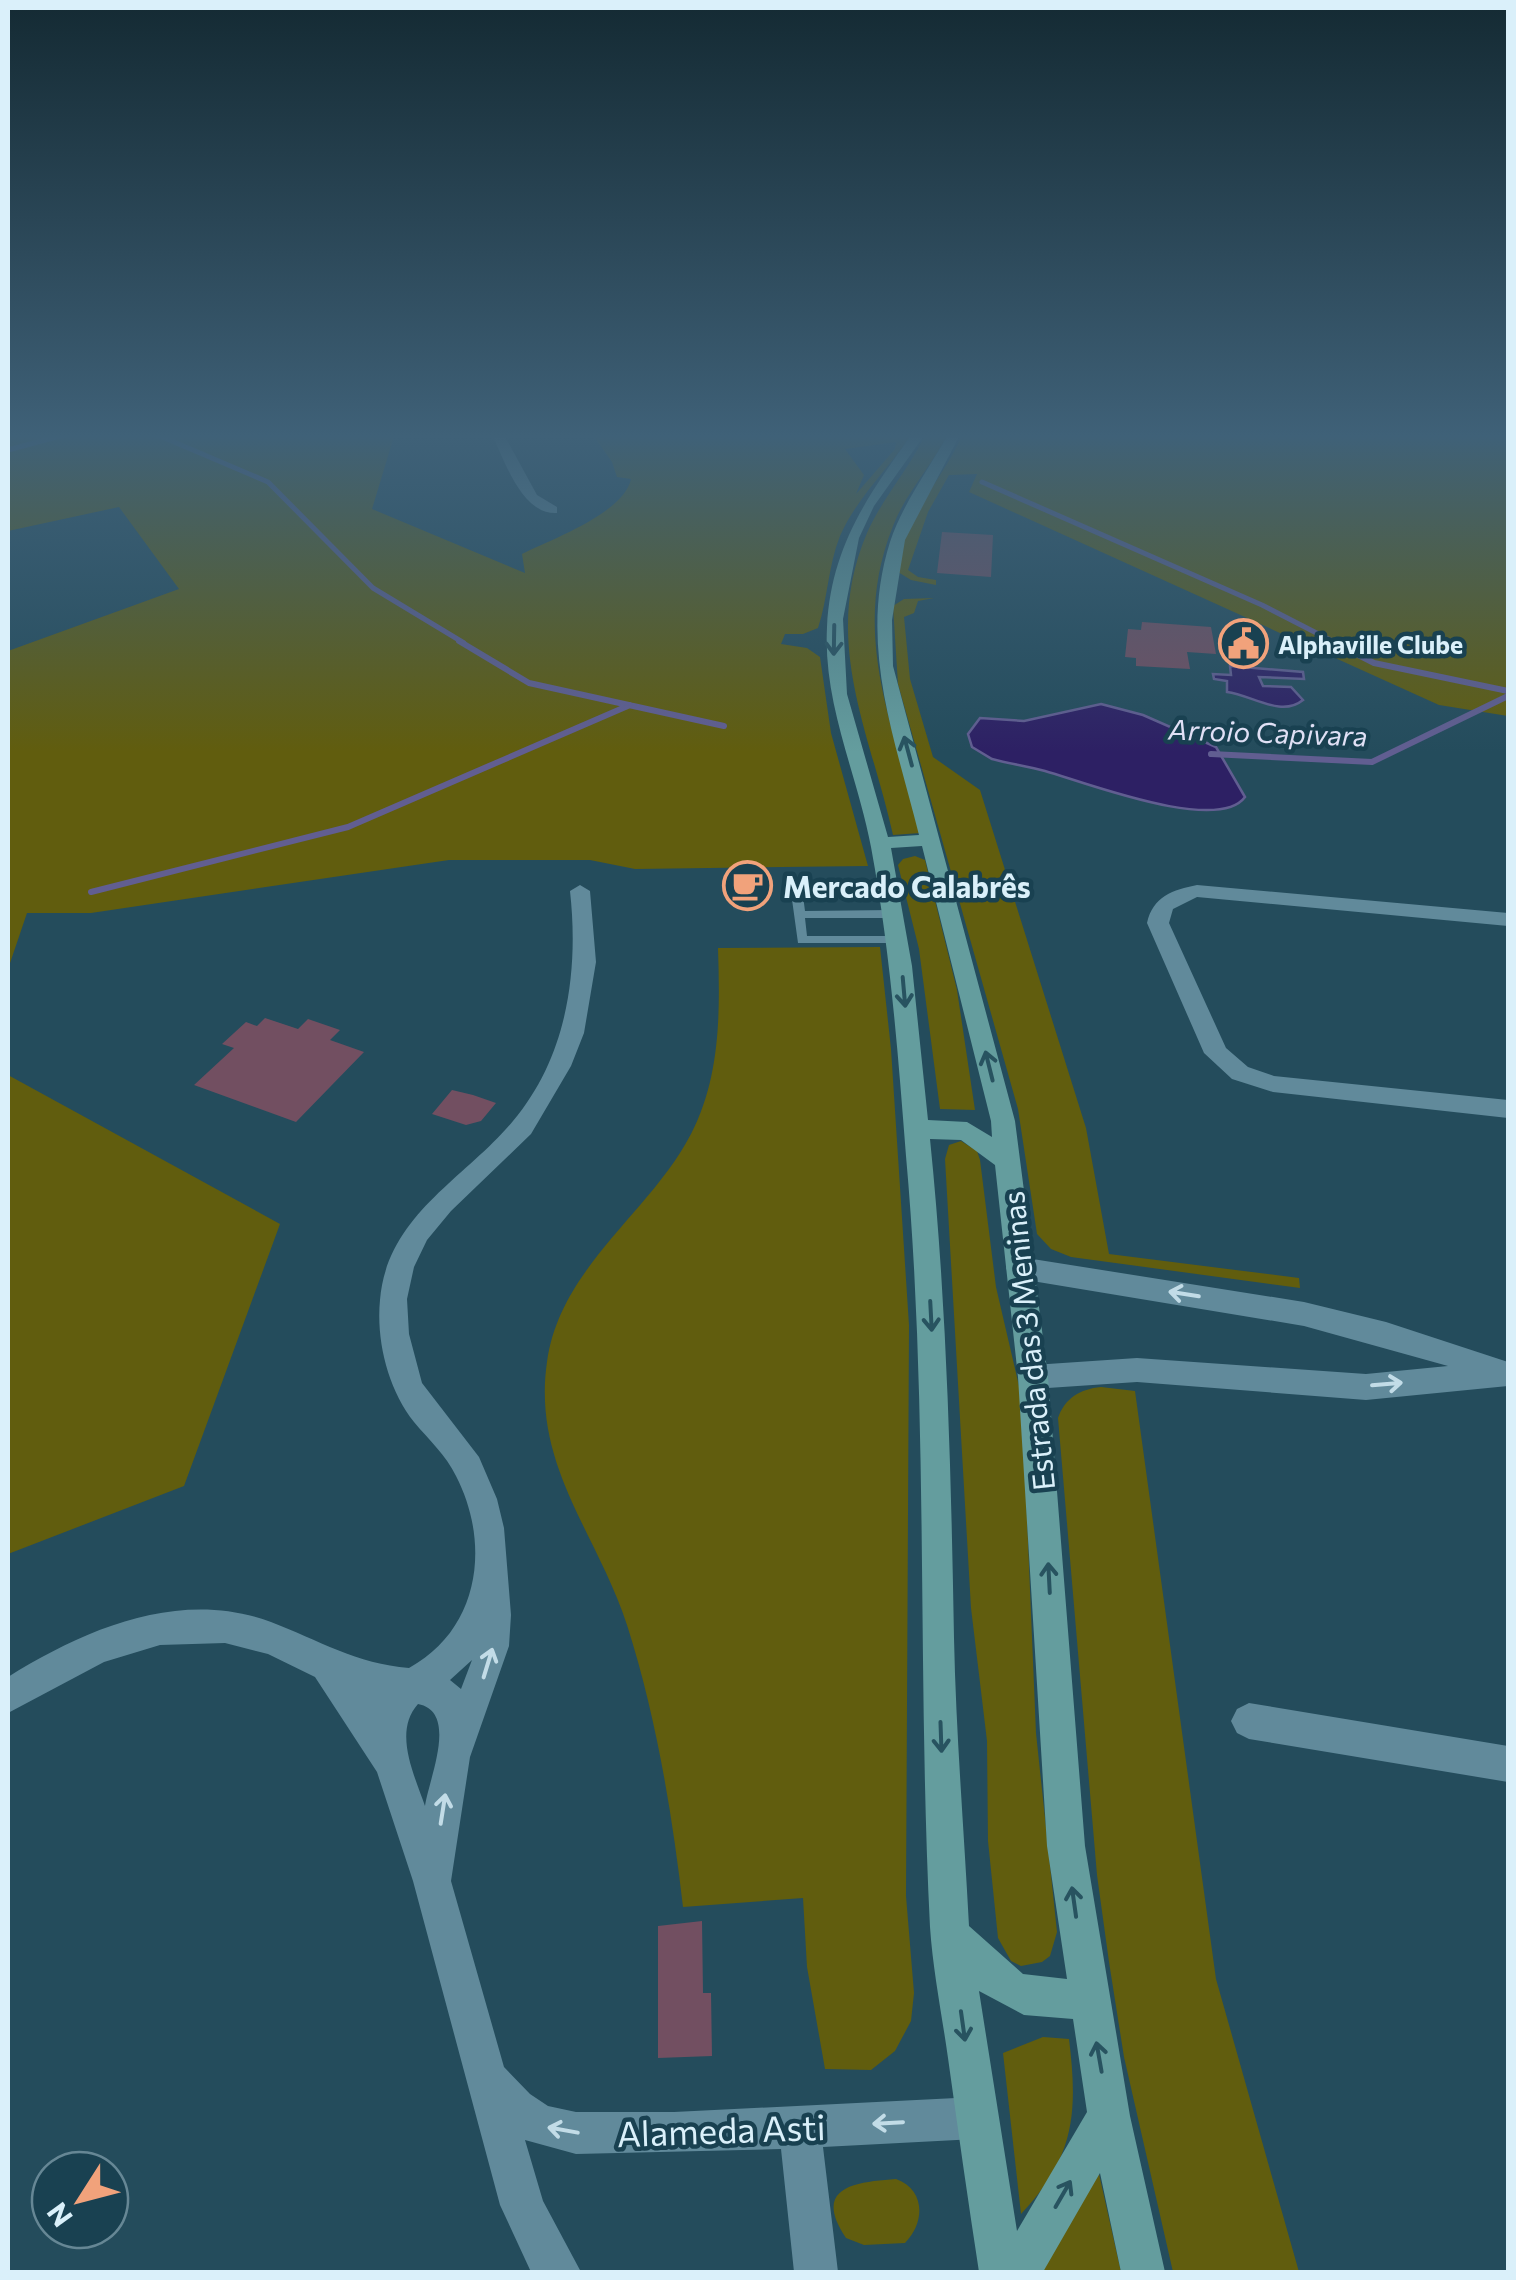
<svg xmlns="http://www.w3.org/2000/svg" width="1516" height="2280" font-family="Commissioner,sans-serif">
  <rect width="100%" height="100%" fill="#244c5c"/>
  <path fill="#615d0e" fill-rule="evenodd" d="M8,433H395L372,509L525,573L522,554C552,539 624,513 631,479L617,477L612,462L593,435L912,433C889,469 857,497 840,536C828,566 828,598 818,628L803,634H785L781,644L807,648L820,657L831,733L868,866L635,869L590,860H449L91,913H27L8,969V651L179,589L119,507L8,531ZM896,442L895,449L856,494L864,475L845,449Z
    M926,433H948C933,465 906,492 893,526C849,636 895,726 920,833L893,835C870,731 821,641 867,533C883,497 910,468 926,433Z
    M963,433H1508V716L1439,705L969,492L977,474L949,475L928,512L908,570L918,577L936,580V585L911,580L898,572C900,518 944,480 963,433Z
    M934,598L918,601L914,613L904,617L910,679L933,757L980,790L1086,1128L1109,1254L1299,1278L1300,1288L1071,1257L1051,1249L1037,1234L1018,1109L898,684L893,606L904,599Z
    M915,856L925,860L957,990L975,1110L940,1109L919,949L898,865L903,859Z
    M880,947L891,1049L909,1325L906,1896L914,1993L911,2021L895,2051L871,2070L825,2069L807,1967L803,1898L683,1907C672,1812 656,1716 627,1625C597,1533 532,1465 547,1362C560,1267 650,1213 691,1134C721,1076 720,1011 718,948Z
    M8,1075L280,1224L184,1486L8,1554Z
    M961,1141L977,1151L980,1160L996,1287L1022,1399L1036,1733L1057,1932L1050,1956L1042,1962L1021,1966L1011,1961L998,1938L988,1841L987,1741L971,1608L945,1159L949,1145Z
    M1101,1387L1135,1391L1216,1979L1299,2272H1173L1124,2057L1109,1962L1097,1875L1058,1418C1065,1398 1080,1389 1101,1387Z
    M1043,2037L1069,2039C1078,2112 1075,2157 1021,2214L1003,2053Z
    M1099,2174L1121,2272H1030L1028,2266Z
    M896,2179C926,2190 925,2223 905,2243L864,2245L846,2238C811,2186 857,2182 896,2179Z"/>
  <path fill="#2d2064" stroke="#615e91" stroke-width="2.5" d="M1230,666L1303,672L1304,679L1259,677L1263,686L1291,687L1303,700C1281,718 1252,695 1227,692V681L1214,679L1213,674L1231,675Z
    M1101,704L1143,715L1216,747L1245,797C1218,834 1084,782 1045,771C1027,766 1010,764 992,759L972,747L968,734L980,718L1024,721Z"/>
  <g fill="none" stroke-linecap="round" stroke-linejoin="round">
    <path stroke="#615e91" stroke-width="5" d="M153,433L268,482L373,588L464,643
      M8,450L71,433
      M982,482L1262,605L1336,643"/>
    <path stroke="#615e91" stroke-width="6" d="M459,641L529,683L724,726
      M1331,641L1374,663L1508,691
      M1211,754L1372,762L1508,696
      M91,892L348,827L630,705"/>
  </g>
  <path fill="#724f61" d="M942,532L993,535L991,577L937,573Z
    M1142,622L1211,627L1216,654L1187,652L1190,669L1136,666V658L1125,657L1128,629L1141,630Z
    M265,1018L298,1029L308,1019L340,1030L330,1040L364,1052L296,1122L194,1085L234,1048L222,1044L246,1022L257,1026Z
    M452,1090L473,1095L496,1103L481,1121L466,1125L432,1114Z
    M702,1921L703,1993H711L712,2056L658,2058V1926Z"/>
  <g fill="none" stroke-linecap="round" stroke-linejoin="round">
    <path fill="#618a9b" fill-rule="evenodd" d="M887,881L891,882V886L802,888L805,911L892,910L898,914L892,918H805L807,936H897L903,940L901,943H798L790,885L792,883Z"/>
    <path fill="#618a9b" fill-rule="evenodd" d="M491,433H503L537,495L557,507V513C521,515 505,460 491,433Z
      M580,885L590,891L596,962L584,1033L571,1066L531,1134L451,1211L427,1240L414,1267L407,1299L409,1334L422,1383L479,1457L497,1499L504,1528L511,1615L509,1646L470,1757L451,1881L504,2067L530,2094L548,2106L576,2112H674L976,2097L991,2103L997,2118L991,2133L976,2139L823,2147L838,2272H794L781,2149L576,2154L525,2140L543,2201L581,2272H531L500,2205L413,1881L377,1772L315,1677L268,1654L225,1643L160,1645L104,1662L8,1713V1677C85,1629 180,1588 271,1622C318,1640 357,1664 409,1668C480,1629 491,1544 456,1476C446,1455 429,1440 414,1422C388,1389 376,1341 380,1300C387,1215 465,1179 513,1121C567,1057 579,972 570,891ZM472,1660L461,1689L450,1680ZM418,1704C459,1712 429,1778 425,1806C414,1774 393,1732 418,1704Z
      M1197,885L1508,913V926L1197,897L1173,909L1169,923L1226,1048L1248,1067L1274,1076L1508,1100V1118L1273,1092L1232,1079L1204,1053L1147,923C1153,896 1173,890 1197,885Z
      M1020,1257L1304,1302L1386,1322L1508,1362V1386L1366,1400L1137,1382L1033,1389L1023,1386L1018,1377L1023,1368L1033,1365L1137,1358L1366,1374L1448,1366L1304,1326L1020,1279L1010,1276L1006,1268L1010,1260Z
      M1249,1703L1508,1746V1782L1249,1739L1237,1733L1231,1721L1237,1709Z"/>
    <path fill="#649d9e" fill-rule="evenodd" d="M913,433H926L874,506L859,538L843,619L847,694L888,837L919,835C894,735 858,644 890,542C902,505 930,467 949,433H961L905,540L892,620L893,666L1015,1121L1048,1377L1085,1846L1130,2116L1165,2272H1121L1100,2173L1043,2272H979C968,2201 958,2130 948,2058C942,2015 933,1971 930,1927C917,1670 929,1412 906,1156C898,1053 890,949 871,847C857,773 823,705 827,627C831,547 868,495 913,433ZM922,846L991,1121L992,1137L967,1122L928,1120L912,966L891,848ZM930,1139L961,1140L995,1165L1018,1377L1047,1846L1067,1979L1023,1974L969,1926C964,1830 956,1734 954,1638C951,1471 947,1305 930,1139ZM979,1991L1024,2015L1073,2019L1087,2112L1017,2231Z"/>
  </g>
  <defs><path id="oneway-shaft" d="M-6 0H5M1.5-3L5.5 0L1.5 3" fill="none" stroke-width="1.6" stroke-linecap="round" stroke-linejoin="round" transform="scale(2.5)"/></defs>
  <g stroke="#285360">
    <use href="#oneway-shaft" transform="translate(834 640) rotate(91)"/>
    <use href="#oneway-shaft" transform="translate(908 751) rotate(-105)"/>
    <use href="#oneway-shaft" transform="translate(904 992) rotate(85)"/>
    <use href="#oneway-shaft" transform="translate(989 1066) rotate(-104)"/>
    <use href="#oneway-shaft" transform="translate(931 1316) rotate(87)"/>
    <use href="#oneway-shaft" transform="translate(1049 1578) rotate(-93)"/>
    <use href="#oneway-shaft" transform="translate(941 1737) rotate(88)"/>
    <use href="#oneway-shaft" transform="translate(1074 1902) rotate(-98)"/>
    <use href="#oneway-shaft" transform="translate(963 2026) rotate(82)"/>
    <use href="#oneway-shaft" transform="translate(1099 2057) rotate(-100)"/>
    <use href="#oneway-shaft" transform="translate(1063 2194) rotate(-60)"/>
  </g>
  <g stroke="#c2dce7">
    <use href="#oneway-shaft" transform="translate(1184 1294) rotate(-171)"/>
    <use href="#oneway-shaft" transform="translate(1387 1384) rotate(-5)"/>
    <use href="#oneway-shaft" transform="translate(488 1663) rotate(-73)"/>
    <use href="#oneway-shaft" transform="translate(443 1809) rotate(-81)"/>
    <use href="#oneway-shaft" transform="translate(888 2123) rotate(177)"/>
    <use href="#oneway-shaft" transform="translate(563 2130) rotate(-170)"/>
  </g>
  <linearGradient id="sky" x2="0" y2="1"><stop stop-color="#142a33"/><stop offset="0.58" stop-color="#3f6178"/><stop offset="1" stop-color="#3f6178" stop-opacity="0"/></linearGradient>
  <rect width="1516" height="752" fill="url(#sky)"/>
  <defs>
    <symbol id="civic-ring" viewBox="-11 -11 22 22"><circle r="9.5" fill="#194151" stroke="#f1a27b" stroke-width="1.5"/><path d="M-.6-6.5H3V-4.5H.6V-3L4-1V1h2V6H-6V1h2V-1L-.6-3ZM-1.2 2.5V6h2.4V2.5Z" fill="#f1a27b"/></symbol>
    <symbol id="cafe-ring" viewBox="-11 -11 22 22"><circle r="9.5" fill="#194151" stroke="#f1a27b" stroke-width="1.5"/><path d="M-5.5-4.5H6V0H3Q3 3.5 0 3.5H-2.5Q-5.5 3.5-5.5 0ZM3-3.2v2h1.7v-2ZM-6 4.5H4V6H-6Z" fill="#f1a27b"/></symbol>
  </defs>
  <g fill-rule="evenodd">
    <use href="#civic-ring" x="1216" y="616" width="55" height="55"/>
    <use href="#cafe-ring" x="720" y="858" width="55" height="55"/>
  </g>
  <g text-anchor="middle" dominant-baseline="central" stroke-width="9" stroke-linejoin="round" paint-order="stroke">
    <g font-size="25" font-weight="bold" fill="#daf0fa" stroke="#194151" text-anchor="start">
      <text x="1278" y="644">Alphaville Clube</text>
    </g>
    <g font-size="28" font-style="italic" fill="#e0e0f5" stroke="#194151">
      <text transform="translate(1268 732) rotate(2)">Arroio Capivara</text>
    </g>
    <g font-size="30" font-weight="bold" fill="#daf0fa" stroke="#194151" text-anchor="start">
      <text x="783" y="885">Mercado Calabrês</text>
    </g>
    <g font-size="30" fill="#daf0fa" stroke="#194151">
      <text transform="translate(1027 1341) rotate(-96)">Estrada das 3 Meninas</text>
    </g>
    <g font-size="35" fill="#daf0fa" stroke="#194151">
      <text transform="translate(721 2129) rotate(-2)">Alameda Asti</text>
    </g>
  </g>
  <rect width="1516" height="2280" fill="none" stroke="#daf0fa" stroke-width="20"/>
  <g transform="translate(80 2200) rotate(234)"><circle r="48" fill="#194151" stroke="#668795" stroke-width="2.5"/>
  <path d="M0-8L18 38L0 25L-18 38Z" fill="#f1a27b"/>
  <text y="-15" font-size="28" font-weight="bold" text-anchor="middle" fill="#daf0fa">N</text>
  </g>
</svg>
